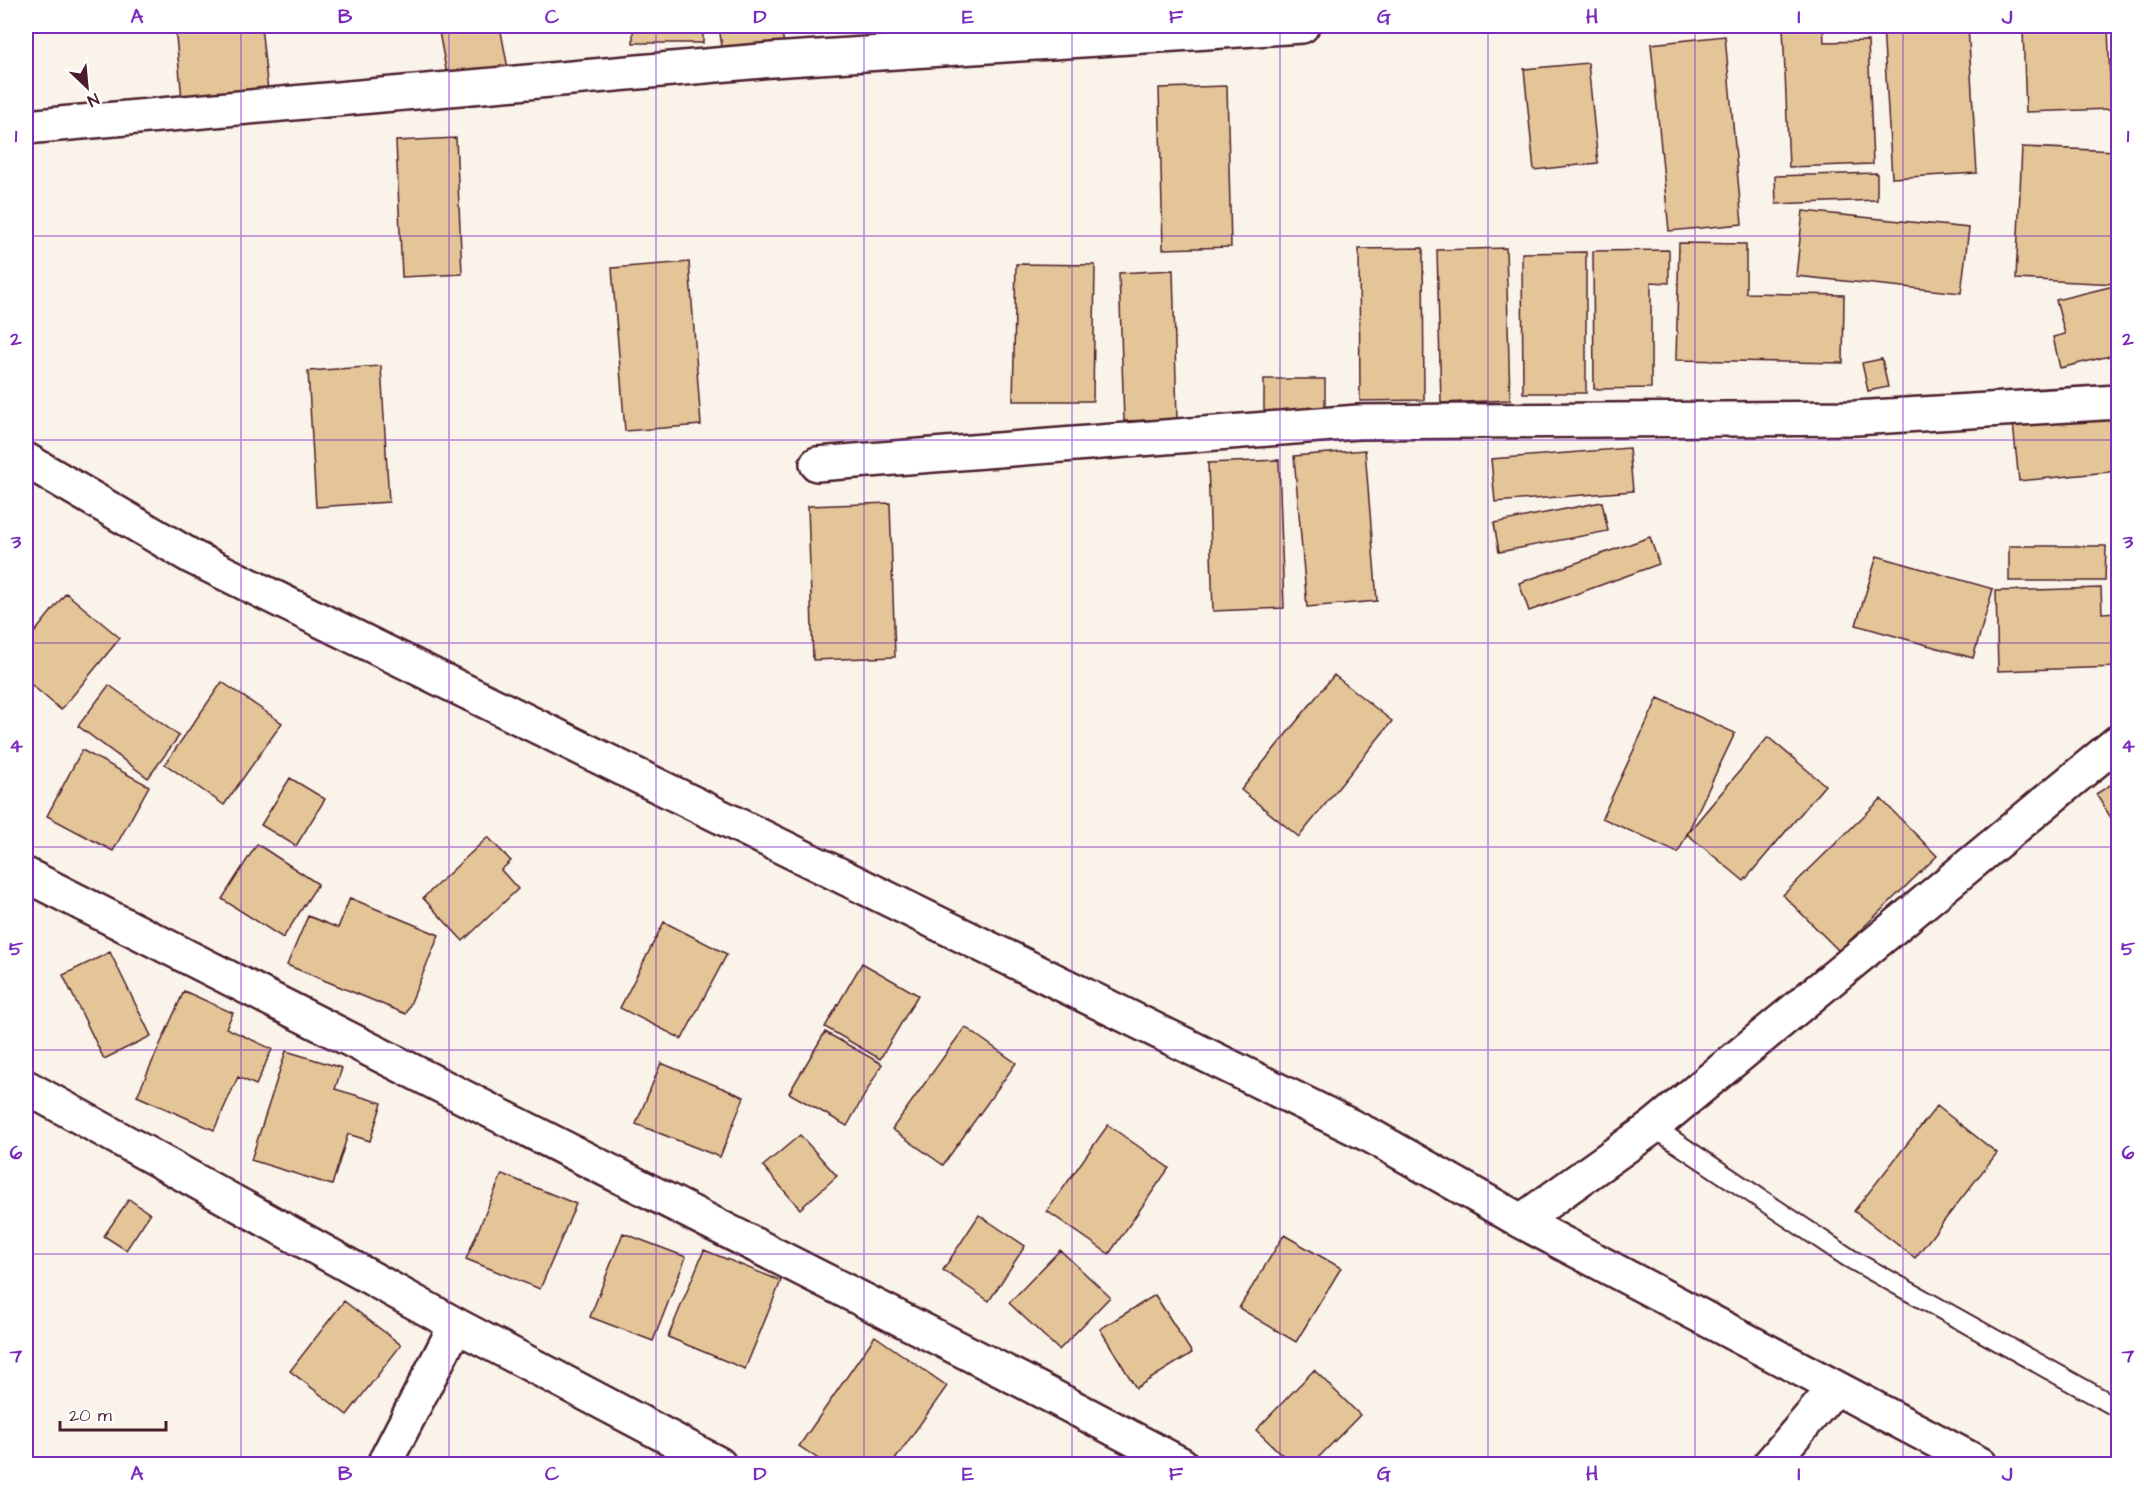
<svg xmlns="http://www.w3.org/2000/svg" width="2144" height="1490" font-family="'Architects Daughter',sans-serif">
  <rect width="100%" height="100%" fill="#faf3ea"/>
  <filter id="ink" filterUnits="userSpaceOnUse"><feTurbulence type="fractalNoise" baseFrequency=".0167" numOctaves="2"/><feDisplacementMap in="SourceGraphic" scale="12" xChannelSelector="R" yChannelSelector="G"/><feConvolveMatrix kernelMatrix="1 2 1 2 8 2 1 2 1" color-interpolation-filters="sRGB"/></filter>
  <g filter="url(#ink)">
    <path fill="#e4c597" stroke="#4a1f2b" stroke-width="1.5" d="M175,26H261L268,91L182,99Z
      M438,26H500L511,85L451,97Z
      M633,26H703V43H633Z
      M728,26H781L785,51L724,60L719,27Z
      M1783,26H1823L1824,42L1868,41L1873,164L1789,167Z
      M1883,26H1968L1977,173L1892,178Z
      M2108,26L2111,109L2026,112L2023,30Z
      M1725,36L1742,224L1669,231L1651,44Z
      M1588,63L1598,163L1534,170L1524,69Z
      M1227,86L1231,247L1163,249L1159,88Z
      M456,138L462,274L402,277L396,141Z
      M2022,147L2118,151V284L2016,279Z
      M1877,173V200L1776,204L1775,176Z
      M1803,211L1969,228L1961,293L1796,276Z
      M1679,243L1746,244V293L1844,295L1843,363L1676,360Z
      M1423,248L1424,400L1360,401L1359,249Z
      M1506,248L1510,400L1441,403L1437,250Z
      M1669,250V283L1651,282V388L1594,389L1593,251Z
      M1586,252V393H1523L1522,253Z
      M689,262L701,425L625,431L612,268Z
      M1016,264L1095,265L1093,401H1013Z
      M1173,270L1177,419L1124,421L1119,273Z
      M2118,285V354L2060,368L2053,337L2065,334L2056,300Z
      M1882,359L1888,387L1868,391L1862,363Z
      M381,366L389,502L316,507L308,371Z
      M1264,379H1325V414L1264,415Z
      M2118,413V471L2019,481L2013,424Z
      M1629,448L1633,491L1495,502L1491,459Z
      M1365,450L1377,601L1307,607L1294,456Z
      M1279,460L1284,608L1213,611L1208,463Z
      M1602,502L1608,531L1499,552L1494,523Z
      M890,503L895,657L813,660L808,506Z
      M1650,537L1659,564L1529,611L1519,583Z
      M2009,546H2106L2105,581H2009Z
      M1877,556L1993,589L1973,658L1856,625Z
      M2101,588L2102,613L2118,612V667L1998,671L1996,591Z
      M66,593L120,638L61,710L26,680V643Z
      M1334,675L1392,721L1299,837L1241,790Z
      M222,682L282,723L224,805L165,764Z
      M109,685L179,736L148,778L78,726Z
      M1658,698L1735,733L1678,853L1602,818Z
      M1768,737L1825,785L1744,881L1687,834Z
      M82,750L149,786L113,851L47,816Z
      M290,778L325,799L296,846L261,825Z
      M2118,780V829L2096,794Z
      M1881,799L1937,856L1839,951L1783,895Z
      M488,837L511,861L501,870L518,889L463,941L423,898Z
      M257,844L318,884L283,938L222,899Z
      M350,898L439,935L406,1014L287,965L308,916L338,928Z
      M664,922L727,954L682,1039L620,1008Z
      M110,952L151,1036L104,1059L63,975Z
      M862,963L918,995L880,1059L825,1027Z
      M184,991L233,1013L226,1028L272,1049L256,1085L238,1077L214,1130L137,1096Z
      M965,1027L1016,1063L943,1165L892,1129Z
      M825,1032L882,1064L847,1126L789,1093Z
      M286,1051L342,1068L335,1089L382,1103L370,1141L348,1134L332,1185L251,1160Z
      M661,1063L744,1097L720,1157L636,1124Z
      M1937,1106L1997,1153L1915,1258L1854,1211Z
      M1108,1125L1169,1168L1109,1254L1047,1211Z
      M800,1135L837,1176L800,1209L763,1166Z
      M502,1174L576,1204L540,1289L466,1259Z
      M129,1199L150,1214L126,1250L104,1236Z
      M979,1215L1025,1246L989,1301L943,1270Z
      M623,1233L686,1257L653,1341L590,1317Z
      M1284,1235L1341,1268L1296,1342L1239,1308Z
      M704,1250L781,1281L745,1369L668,1337Z
      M1060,1250L1110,1297L1059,1350L1009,1303Z
      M1155,1295L1192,1353L1136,1388L1100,1329Z
      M344,1301L401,1345L347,1415L290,1371Z
      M875,1336L947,1386L892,1464H826L799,1446Z
      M1314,1370L1360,1415L1312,1464H1292L1256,1430Z"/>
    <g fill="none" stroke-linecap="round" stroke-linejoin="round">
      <defs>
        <path id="service" d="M1653,1127L1849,1258L2118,1408"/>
        <path id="minor" d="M26,127L772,60L1302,26
          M26,460L192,557L1373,1137L1521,1221L1980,1464
          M817,464L1358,422L1855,418L2118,402
          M26,875L1021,1380L1181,1464
          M26,1087L456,1325L719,1464
          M1521,1221L1653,1127L2118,742
          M384,1464L456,1325
          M1770,1464L1834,1389"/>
      </defs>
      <use href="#service" stroke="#4a1f2b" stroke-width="22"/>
      <use href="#minor" stroke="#4a1f2b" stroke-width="38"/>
      <use href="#service" stroke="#fff" stroke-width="18"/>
      <use href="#minor" stroke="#fff" stroke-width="33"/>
    </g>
  </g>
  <path fill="none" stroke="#7b2cbf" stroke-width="1.5" stroke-opacity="0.55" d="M241,26V1464M449,26V1464M656,26V1464M864,26V1464M1072,26V1464M1280,26V1464M1488,26V1464M1695,26V1464M1903,26V1464M26,236H2118M26,440H2118M26,643H2118M26,847H2118M26,1050H2118M26,1254H2118"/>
  <rect width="2144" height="1490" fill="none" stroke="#fff" stroke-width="66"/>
  <g transform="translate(87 87) rotate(154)" stroke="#ffffff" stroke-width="4.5" paint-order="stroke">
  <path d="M0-4.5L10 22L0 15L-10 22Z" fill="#4a1f2b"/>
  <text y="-9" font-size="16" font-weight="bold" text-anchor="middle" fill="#4a1f2b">N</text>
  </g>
  <path d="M60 1421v9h106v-9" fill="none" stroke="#4a1f2b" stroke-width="3"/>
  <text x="69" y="1421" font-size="18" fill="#4a1f2b" stroke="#ffffff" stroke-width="4.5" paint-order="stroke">20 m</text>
  <rect x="33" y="33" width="2078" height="1424" fill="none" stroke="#7b2cbf" stroke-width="2"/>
  <g font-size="20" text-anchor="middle" font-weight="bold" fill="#7b2cbf">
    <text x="137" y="23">A</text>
    <text x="345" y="23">B</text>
    <text x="552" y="23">C</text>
    <text x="760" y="23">D</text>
    <text x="968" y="23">E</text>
    <text x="1176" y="23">F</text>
    <text x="1384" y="23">G</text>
    <text x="1592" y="23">H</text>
    <text x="1799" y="23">I</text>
    <text x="2007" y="23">J</text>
    <text x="16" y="142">1</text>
    <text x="2128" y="142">1</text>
    <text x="16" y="345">2</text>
    <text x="2128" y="345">2</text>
    <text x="16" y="548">3</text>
    <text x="2128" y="548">3</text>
    <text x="16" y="752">4</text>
    <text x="2128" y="752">4</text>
    <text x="16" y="955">5</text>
    <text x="2128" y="955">5</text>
    <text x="16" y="1159">6</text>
    <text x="2128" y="1159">6</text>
    <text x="16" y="1362">7</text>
    <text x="2128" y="1362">7</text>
    <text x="137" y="1480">A</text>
    <text x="345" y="1480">B</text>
    <text x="552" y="1480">C</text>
    <text x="760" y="1480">D</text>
    <text x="968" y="1480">E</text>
    <text x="1176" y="1480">F</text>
    <text x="1384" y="1480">G</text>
    <text x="1592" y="1480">H</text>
    <text x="1799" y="1480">I</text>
    <text x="2007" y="1480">J</text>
  </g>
</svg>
